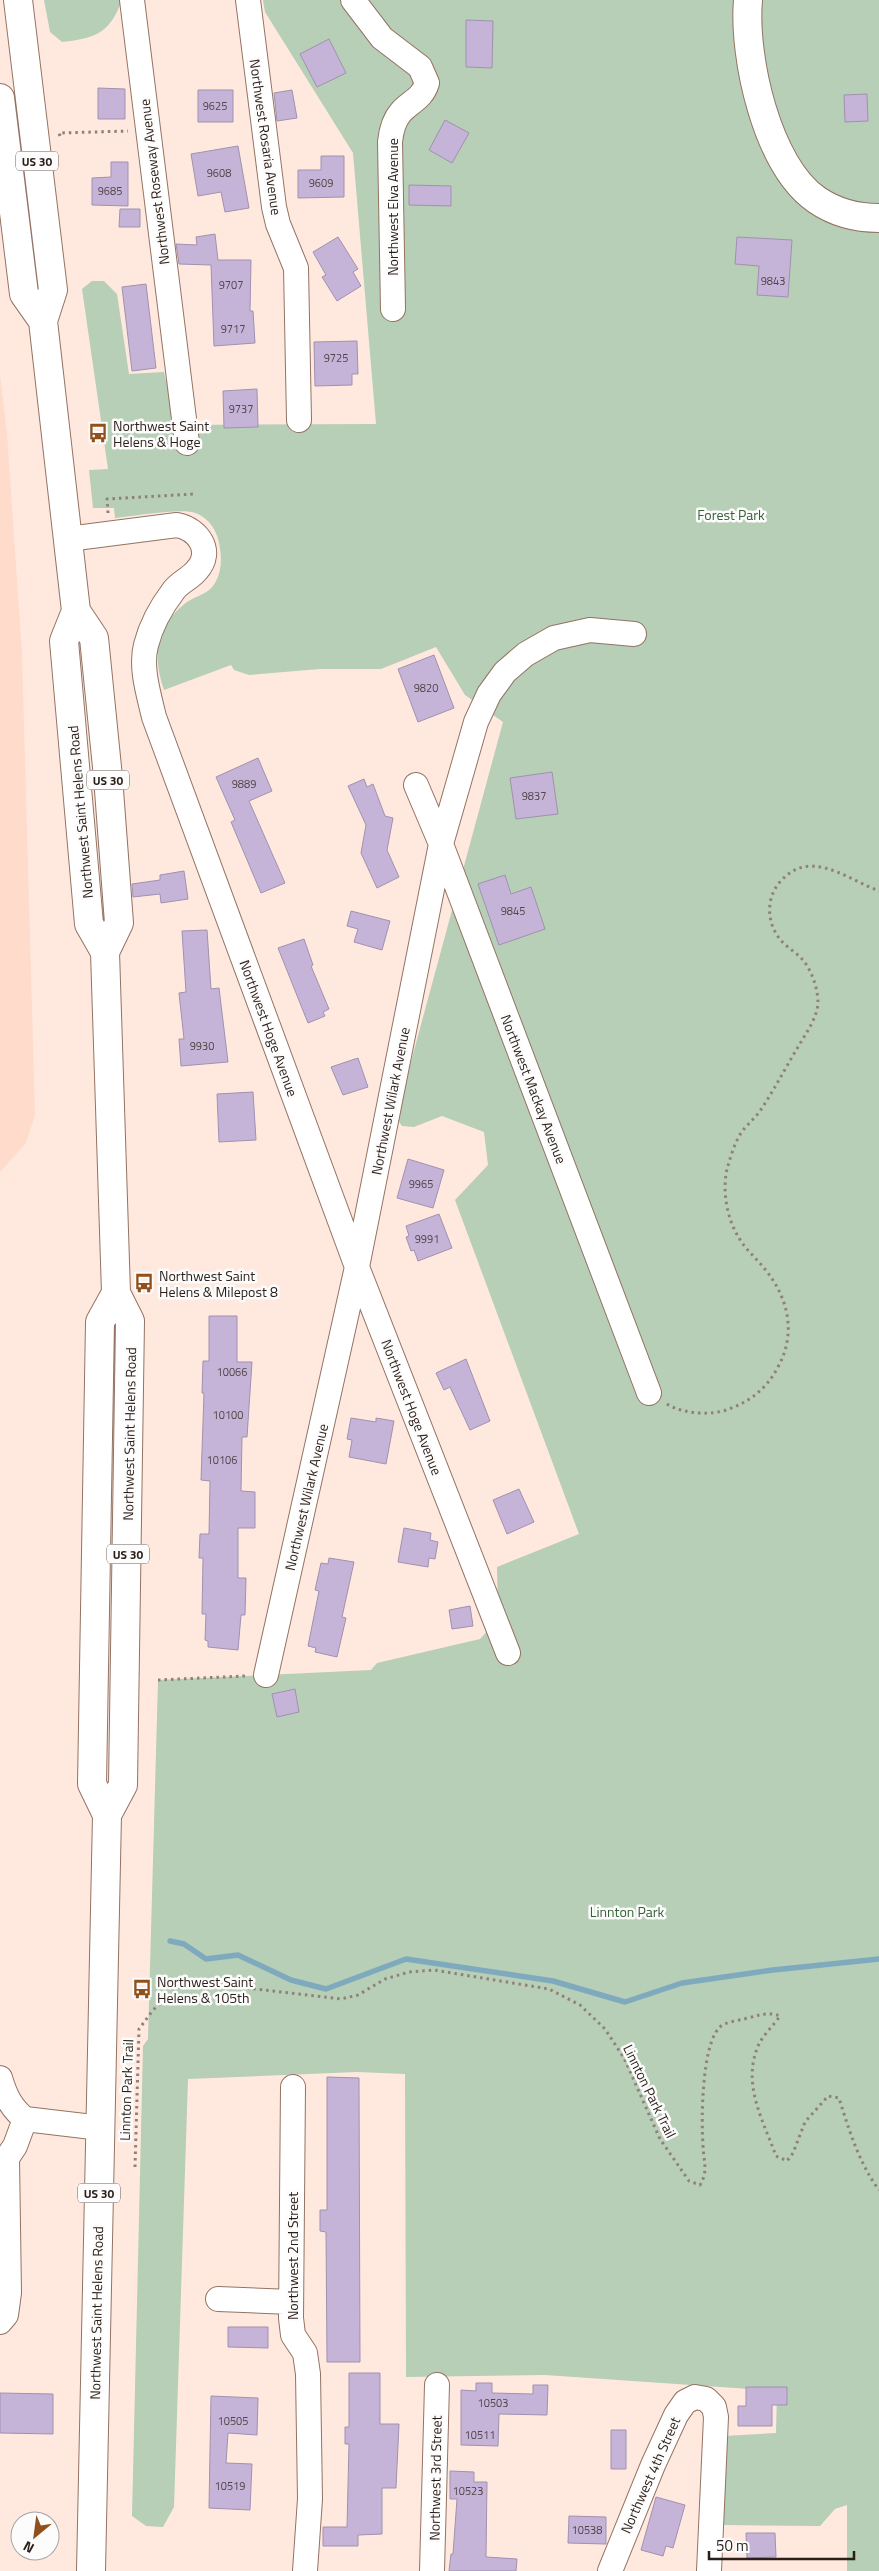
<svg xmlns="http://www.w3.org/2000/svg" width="879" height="2571" font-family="'Titillium Web',sans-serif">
  <rect width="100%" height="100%" fill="#ffe9df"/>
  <path fill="#fedbca" d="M0,375L7,434L22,654L35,1115L26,1143L0,1172Z"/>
  <path fill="#b7ceb7" d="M44,0H122C110,33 96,38 62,42L50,32Z
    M263,0H879V2571H847V2505L835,2509L820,2526L724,2525V2436L776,2433L777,2391L545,2375L406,2377L405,2074L357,2072L188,2079L174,2507L163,2527L146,2526L132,2516L143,2046L148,2039L158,1680L371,1670L377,1663L480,1639L498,1619L497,1567L579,1534L455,1200L488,1165L484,1132L442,1116L414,1127L402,1126L396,1117L503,722L465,695L436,647L381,669H320L249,675L234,670L231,665L164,690C152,656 156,625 187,602C196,596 207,594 213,586C221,575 222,561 220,549C219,533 209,516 192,512C179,509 132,516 115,518L114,508H93L89,470L108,469L82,289L92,281H104L117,294L129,374L164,372L166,381H169L176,425L376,424L353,153L265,12Z"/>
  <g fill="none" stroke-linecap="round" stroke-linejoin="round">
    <path stroke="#7faabd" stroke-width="5.5" d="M170,1941L184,1944L206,1959L238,1955L291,1980L326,1989L406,1959L553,1981L625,2002L682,1983L773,1970L879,1959"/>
  </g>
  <path fill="#c5b4d8" stroke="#a091af" d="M466,20L493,21L492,68L466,67Z
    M329,39L346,73L317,87L300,54Z
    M98,88L125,89V119H98Z
    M198,90H233V122H198Z
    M292,90L297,118L277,121L274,93Z
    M867,94L868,121L845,122L844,95Z
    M445,120L469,133L452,163L429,150Z
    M238,146L249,208L225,212L221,192L198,196L191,154Z
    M321,156H344V197L298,198V170H321Z
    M111,162H128V206L92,205V178L111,177Z
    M409,185L451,186V206L409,205Z
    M120,209H140V227H119Z
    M215,234L218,260H251L250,311H253L255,343L214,346L211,265L179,264L176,244L197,245L196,237Z
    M338,237L358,269L353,272L361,286L337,301L322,277L326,275L313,252Z
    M737,237L792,240L788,297L757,295L759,266L735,264Z
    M146,284L156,368L132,371L122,287Z
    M357,341L358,374H352V385L315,386L314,342Z
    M257,389L258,427L224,428L223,391Z
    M434,655L454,708L418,722L398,669Z
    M258,758L272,791L249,801L285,883L261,893L231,822L235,820L216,777Z
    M552,772L558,814L516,819L510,778Z
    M364,779L367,787L373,784L385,816L393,818L387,850L399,877L377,888L361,853L366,825L348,786Z
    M184,871L188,899L161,903L160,894L133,897L132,884L160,880V875Z
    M505,875L511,894L531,887L545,929L499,945L478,884Z
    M351,911L390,921L382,950L354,942L358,929L347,926Z
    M207,930L211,989L219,988L228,1062L181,1066L179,1039H184L179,993L186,992L182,931Z
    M304,939L313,965L311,966L329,1009L323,1012L325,1016L308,1023L278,948Z
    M358,1058L368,1087L343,1095L331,1067Z
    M253,1092L256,1140L219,1142L217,1094Z
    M408,1159L444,1170L433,1208L397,1198Z
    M439,1214L452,1248L418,1261L414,1250L411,1251L406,1237L409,1236L406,1226Z
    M209,1316H237V1362H252L247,1437H242L241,1491L255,1492V1528H238V1578H246L245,1615H241L238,1650L208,1647V1641L205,1640L206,1614H202L203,1558H199L200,1534H209L210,1481L201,1480L204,1393H202L203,1361H209Z
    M466,1359L490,1421L470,1430L450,1387L444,1390L436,1373Z
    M351,1418L376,1422V1418L394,1421L386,1464L349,1457L352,1440L347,1439Z
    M519,1489L534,1522L507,1534L493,1500Z
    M404,1528L431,1533L430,1540L438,1542L435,1559L429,1558L428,1567L398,1562Z
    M329,1558L354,1562L342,1617L346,1618L337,1657L315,1652L316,1648L308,1646L319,1591L315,1590L321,1563L328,1564Z
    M470,1606L473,1626L452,1629L449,1610Z
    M295,1689L299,1712L277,1717L272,1694Z
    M327,2077L359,2078L360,2362H327L326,2232L320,2231V2210H327Z
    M228,2327H268V2348L228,2347Z
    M349,2373H380V2424H399L396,2488H382V2534L358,2535V2546H323V2527H347L349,2444H345V2427H349Z
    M476,2383H492V2393L533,2394V2385H548L547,2415L499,2414L498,2446L461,2445V2390L476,2391Z
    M746,2387H787V2405H772V2426H738V2406H746Z
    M0,2393L53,2394V2434L0,2433Z
    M211,2396L258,2398L257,2435L228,2433L226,2463L252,2464L250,2510L209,2508Z
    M611,2430H626V2469H611Z
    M450,2471L474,2472V2482H487L486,2557L517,2559L516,2571H449L451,2554H453L457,2499H450Z
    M656,2497L685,2505L673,2548L666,2546L663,2556L641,2550Z
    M569,2516L606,2517V2544L568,2543Z
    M746,2533H775L776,2557L747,2558Z"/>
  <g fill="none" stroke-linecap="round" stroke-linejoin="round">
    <defs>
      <path id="minor" d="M132,0L187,443
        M248,0L274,207L278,224L296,268L299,420
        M353,0L382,38L420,67L427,83C422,99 411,101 401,112C393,121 391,132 390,142L393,309
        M68,539L177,525C198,529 214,551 197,570C191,578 180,582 174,590C161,607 151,625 146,645C140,668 149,695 154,717L357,1267L508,1653
        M416,785L441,844L649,1393
        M266,1675L357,1267L441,844L476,722L489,694L505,672L526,654L554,638L590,630L634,634
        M0,2078C5,2095 11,2108 25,2119
        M293,2087L291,2318L293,2335L305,2353L308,2374L310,2499L305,2571
        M25,2119L101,2128
        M218,2299L291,2302
        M0,2322L6,2315L9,2293L7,2158L15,2146L25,2119
        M432,2571L437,2385
        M610,2571L653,2465L676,2415L685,2402L695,2397L706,2399L714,2407L716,2417L709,2571"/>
      <path id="major" d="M748,0C743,57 767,166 817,200C836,213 857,218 879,218"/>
      <path id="highway" d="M18,0L53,290L43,321L76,611L94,638L108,777L119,923L105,952
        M0,98L24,294L43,321
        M76,611L64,641L89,924L105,952L116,1293L130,1321L123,1785L107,1815
        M91,2571L107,1815L92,1784L100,1322L116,1293"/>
    </defs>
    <use href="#minor" stroke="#937363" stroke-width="26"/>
    <use href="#major" stroke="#937363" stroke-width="30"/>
    <use href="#highway" stroke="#937363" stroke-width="30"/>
    <path stroke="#918078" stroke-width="3" stroke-dasharray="2.5 4" stroke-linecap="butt" d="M60,136L59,133L128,131
      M108,513L107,499L193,494
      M667,1404C683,1414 711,1416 729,1409C751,1401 767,1388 778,1367C797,1332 788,1297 764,1268C756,1258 746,1250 739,1238C727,1219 722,1191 727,1169C731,1156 735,1140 744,1129C750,1122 757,1116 762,1108C775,1088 786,1067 798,1047C806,1033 816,1020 818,1004C818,991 814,977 807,966C801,954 787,949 779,938C767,922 766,899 779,883C809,847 845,878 879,891
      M158,1680L245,1676
      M135,2167L139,2029L153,2010L187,1981L341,1999L358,1995L385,1979L409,1972L434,1970L549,1989L580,2005L605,2029L624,2058L660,2139L689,2181L700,2185C709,2170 703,2161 703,2144C701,2119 702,2046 719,2028C724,2022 736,2021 744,2019C757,2016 768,2011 780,2016C774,2025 764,2034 759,2044C741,2083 763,2120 776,2156L787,2161L793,2153L805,2122L828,2096L839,2098C849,2130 859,2163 879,2190"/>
    <use href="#minor" stroke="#fff" stroke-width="24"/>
    <use href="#major" stroke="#fff" stroke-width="28"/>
    <use href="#highway" stroke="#fff" stroke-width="28"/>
  </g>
  <defs>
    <symbol id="bus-bare" viewBox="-9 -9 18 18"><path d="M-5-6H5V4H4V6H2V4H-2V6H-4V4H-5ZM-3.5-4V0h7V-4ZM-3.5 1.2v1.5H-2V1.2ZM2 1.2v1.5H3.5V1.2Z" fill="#91501b" stroke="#fcfcfc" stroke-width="2.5" paint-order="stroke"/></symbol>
  </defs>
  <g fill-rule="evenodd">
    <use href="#bus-bare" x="84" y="419" width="28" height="28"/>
    <use href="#bus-bare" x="130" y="1269" width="28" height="28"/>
    <use href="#bus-bare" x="128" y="1975" width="28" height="28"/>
  </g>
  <g text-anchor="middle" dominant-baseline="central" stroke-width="5" stroke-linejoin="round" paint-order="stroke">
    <g font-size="11" fill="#524448">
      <text x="215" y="106">9625</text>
      <text x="219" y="173">9608</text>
      <text x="321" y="183">9609</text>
      <text x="110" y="191">9685</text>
      <text x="773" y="281">9843</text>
      <text x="231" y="285">9707</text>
      <text x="233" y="329">9717</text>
      <text x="336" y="358">9725</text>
      <text x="241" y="409">9737</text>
      <text x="426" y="688">9820</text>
      <text x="244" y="784">9889</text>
      <text x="534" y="796">9837</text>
      <text x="513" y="911">9845</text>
      <text x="202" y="1046">9930</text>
      <text x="421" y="1184">9965</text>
      <text x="427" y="1239">9991</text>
      <text x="232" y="1372">10066</text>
      <text x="228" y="1415">10100</text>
      <text x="222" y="1460">10106</text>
      <text x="493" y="2403">10503</text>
      <text x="233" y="2421">10505</text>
      <text x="480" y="2435">10511</text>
      <text x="230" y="2486">10519</text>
      <text x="468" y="2491">10523</text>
      <text x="587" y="2530">10538</text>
    </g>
    <g fill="#fcfcfc" stroke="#6a615c" stroke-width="1">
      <rect x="16" y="151.5" width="42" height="19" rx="4"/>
      <rect x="87" y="770.5" width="42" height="19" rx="4"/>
      <rect x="107" y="1544.5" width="42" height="19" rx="4"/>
      <rect x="78" y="2183.5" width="42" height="19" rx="4"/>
    </g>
    <g font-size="12" font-weight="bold" fill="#2b1e18">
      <text x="37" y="161">US 30</text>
      <text x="108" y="780">US 30</text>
      <text x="128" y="1554">US 30</text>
      <text x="99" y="2193">US 30</text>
    </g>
    <g font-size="14" fill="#2b1e18" stroke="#fcfcfc">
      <text transform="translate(266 137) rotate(82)">Northwest Rosaria Avenue</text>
      <text transform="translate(154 182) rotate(-97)">Northwest Roseway Avenue</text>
      <text transform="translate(392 207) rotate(-90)">Northwest Elva Avenue</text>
      <text transform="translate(80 812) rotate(-95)">Northwest Saint Helens Road</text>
      <text transform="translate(269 1028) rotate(70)">Northwest Hoge Avenue</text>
      <text transform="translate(534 1089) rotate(69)">Northwest Mackay Avenue</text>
      <text transform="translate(390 1101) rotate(-79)">Northwest Wilark Avenue</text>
      <text transform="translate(412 1407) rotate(69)">Northwest Hoge Avenue</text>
      <text transform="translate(129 1434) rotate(-89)">Northwest Saint Helens Road</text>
      <text transform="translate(306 1497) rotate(-77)">Northwest Wilark Avenue</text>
      <text transform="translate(126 2090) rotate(-88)">Linnton Park Trail</text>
      <text transform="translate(650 2091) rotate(64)">Linnton Park Trail</text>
      <text transform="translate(292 2256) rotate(-90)">Northwest 2nd Street</text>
      <text transform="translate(96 2313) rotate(-89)">Northwest Saint Helens Road</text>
      <text transform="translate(650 2475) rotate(-66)">Northwest 4th Street</text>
      <text transform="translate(435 2478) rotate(-89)">Northwest 3rd Street</text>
    </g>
    <g font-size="14" fill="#2b1e18" stroke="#fcfcfc" text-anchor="start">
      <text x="113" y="425">Northwest Saint<tspan x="113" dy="16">Helens &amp; Hoge</tspan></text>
      <text x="159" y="1275">Northwest Saint<tspan x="159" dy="16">Helens &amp; Milepost 8</tspan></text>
      <text x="157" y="1981">Northwest Saint<tspan x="157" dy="16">Helens &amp; 105th</tspan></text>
    </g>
    <g font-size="14" fill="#346035" stroke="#fcfcfc">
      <text x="731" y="514">Forest Park</text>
      <text x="627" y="1911">Linnton Park</text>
    </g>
  </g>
  <g transform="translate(35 2536) rotate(209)"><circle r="24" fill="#fcfcfc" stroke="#a8a3a1"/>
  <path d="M0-4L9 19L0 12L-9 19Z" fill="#91501b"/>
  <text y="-8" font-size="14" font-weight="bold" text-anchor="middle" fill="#2b1e18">N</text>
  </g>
  <path d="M709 2551v8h145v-8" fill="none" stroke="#2b1e18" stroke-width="2.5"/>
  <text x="716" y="2551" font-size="15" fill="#2b1e18" stroke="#fcfcfc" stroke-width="4" paint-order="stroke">50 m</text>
</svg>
